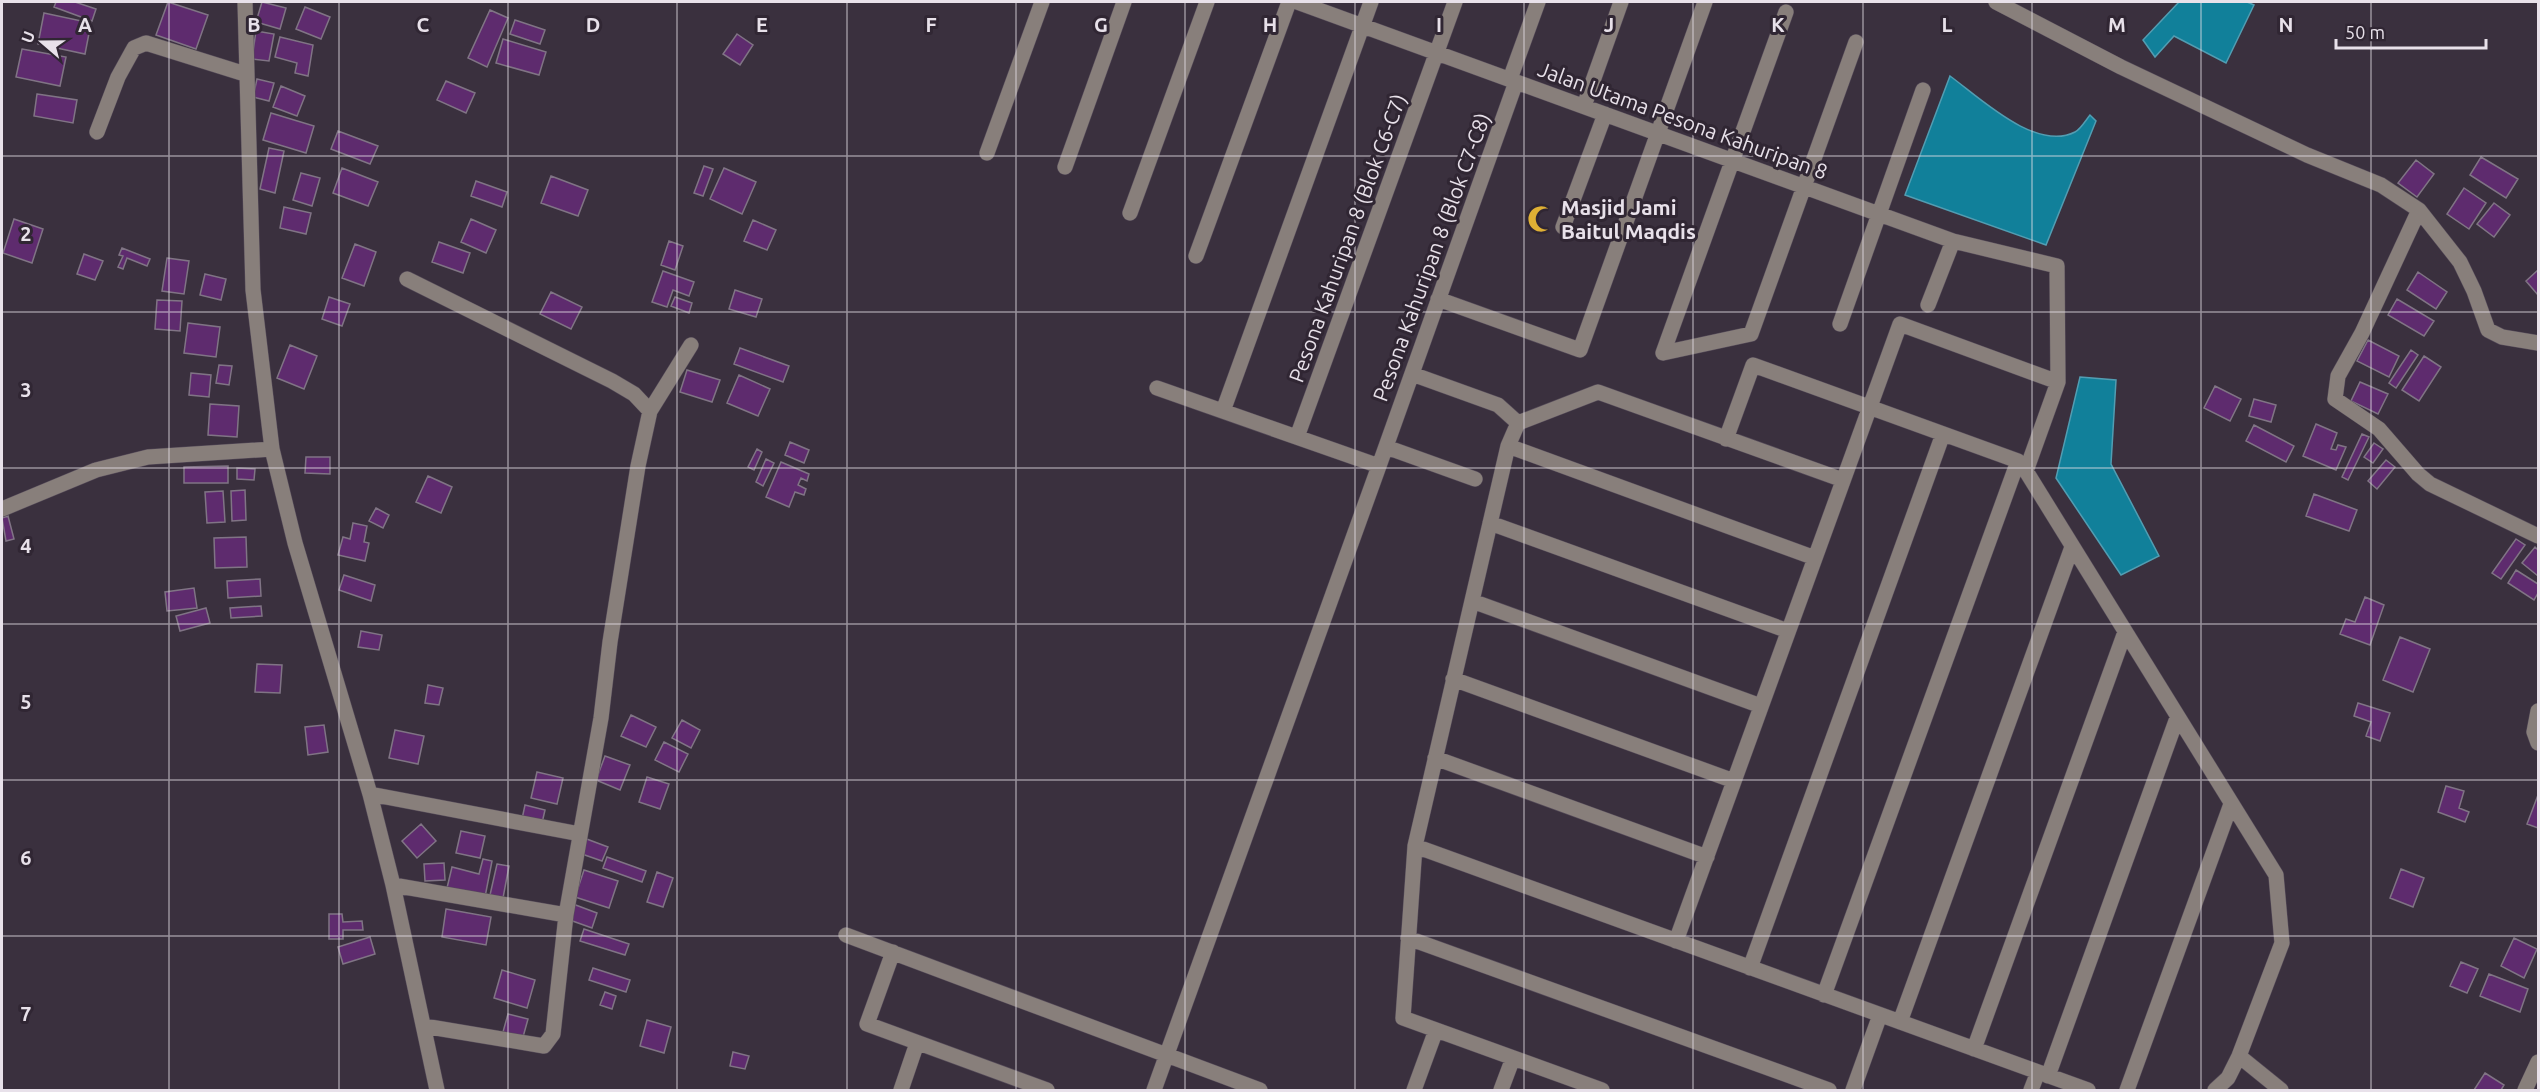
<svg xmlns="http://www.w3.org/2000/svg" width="2540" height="1092" font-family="Ubuntu,sans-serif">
  <rect width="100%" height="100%" fill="#3a303e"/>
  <path fill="#11809a" stroke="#529db2" stroke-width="1.5" d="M2179,2H2247L2254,5L2226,63L2174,36L2155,57L2143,40Z
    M1950,76C1980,98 2036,152 2075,132C2080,130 2086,120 2090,115L2096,121L2046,245L1905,195Z
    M2080,377L2116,380L2111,464L2159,556L2121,575L2056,478Z"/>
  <path fill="#5e2b6e" stroke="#807485" stroke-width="1.5" d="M56,2H75L96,9L92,21L54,7Z
    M168,2L208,15L196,49L156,35Z
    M262,2L286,8L280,29L256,22Z
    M305,7L330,17L321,39L296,29Z
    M490,10L508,18L487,67L468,58Z
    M44,13L91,23L85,54L38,44Z
    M515,20L545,30L540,44L510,34Z
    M256,31L274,34L269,61L252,59Z
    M737,34L753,45L740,65L723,54Z
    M280,37L313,45L308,76L295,73L297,63L275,57Z
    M503,39L546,52L539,75L496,63Z
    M22,49L66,57L60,86L16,77Z
    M257,79L274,83L269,101L253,97Z
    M446,81L475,93L466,113L437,100Z
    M281,86L305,96L297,116L273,107Z
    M37,94L77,100L73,123L34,116Z
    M271,113L314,126L306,153L263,140Z
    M338,131L378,146L370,164L331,149Z
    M269,148L284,151L275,193L260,189Z
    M2481,157L2518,179L2506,198L2470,175Z
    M2416,160L2434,174L2417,197L2398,183Z
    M704,166L713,169L703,196L694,193Z
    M342,168L378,182L368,206L333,193Z
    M724,168L756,182L742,214L710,199Z
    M301,173L320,178L312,206L293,200Z
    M551,176L588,190L578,216L541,203Z
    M476,181L507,192L502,207L471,196Z
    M2464,188L2486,203L2469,229L2447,214Z
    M2494,203L2510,215L2494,237L2477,224Z
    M284,207L311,213L306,234L280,228Z
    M14,219L43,229L32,263L3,253Z
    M471,219L496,230L486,253L461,242Z
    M753,220L776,230L767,250L744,241Z
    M669,241L683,246L675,270L661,265Z
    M439,242L470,253L463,273L432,262Z
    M355,244L376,252L364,286L342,278Z
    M122,248L150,259L147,266L127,258L123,269L118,267L123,256L119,255Z
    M84,254L103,261L95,280L77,274Z
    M167,258L189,261L184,294L162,291Z
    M2538,270V295L2526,281Z
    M663,271L694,282L689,296L673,290L667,307L652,302Z
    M2418,272L2447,292L2436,309L2407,290Z
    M205,274L226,279L221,300L200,295Z
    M735,290L762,299L756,317L729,309Z
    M551,292L582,307L571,329L540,314Z
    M329,297L350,304L342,326L322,319Z
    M675,297L692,303L689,313L671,306Z
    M2397,299L2434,321L2424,336L2388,315Z
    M157,300L182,301L180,331L155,329Z
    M188,323L220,327L216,357L184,353Z
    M2368,340L2399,356L2389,377L2357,361Z
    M290,345L317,356L304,389L277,378Z
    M740,348L789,366L783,382L734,364Z
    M2411,350L2418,355L2396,388L2389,383Z
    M2424,356L2441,367L2419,401L2402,390Z
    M219,365L232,366L229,385L216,383Z
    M687,370L720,380L712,402L680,392Z
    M191,373L211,375L209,397L189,395Z
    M739,375L770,389L758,416L727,403Z
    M2360,382L2388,394L2378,414L2351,401Z
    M2215,386L2241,399L2230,421L2204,408Z
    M2254,399L2276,405L2271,422L2249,416Z
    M210,404L239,406L237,437L208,435Z
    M2316,424L2337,433L2331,449L2336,450L2338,445L2346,447L2336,470L2303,456Z
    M2254,425L2294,446L2286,462L2246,441Z
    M2362,434L2369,437L2348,480L2342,477Z
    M790,442L809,450L804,463L785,455Z
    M2374,443L2383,449L2373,463L2364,457Z
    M757,449L762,452L754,470L748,467Z
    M306,457H330V474L305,473Z
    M766,459L774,463L763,486L756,482Z
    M2386,460L2395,467L2377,489L2368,481Z
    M781,462L809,474L807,481L801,478L798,485L806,489L804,495L795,492L789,507L766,497Z
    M228,466V483H184V467Z
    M237,468L255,469L254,480L237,479Z
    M428,476L452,487L441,513L416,502Z
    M245,490L246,520L232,521L231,491Z
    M223,491L225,522L207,523L205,492Z
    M2314,494L2357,510L2349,531L2306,516Z
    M376,508L389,515L383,528L369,521Z
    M8,516L14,539L6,541L2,518Z
    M353,523L367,526L364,542L369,543L365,561L338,555L343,537L350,539Z
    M246,537L247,567L215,568L214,538Z
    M2516,539L2525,545L2501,579L2492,573Z
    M2535,547L2538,550V576L2522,563Z
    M2516,570L2538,584V593L2534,600L2508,583Z
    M344,575L375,585L371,601L339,590Z
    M260,579L261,596L228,598L227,581Z
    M194,588L197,608L167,611L165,592Z
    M2365,597L2384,605L2370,645L2340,634L2346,619L2355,622Z
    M261,606L262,616L231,618L230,608Z
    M206,608L210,623L180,631L176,616Z
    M361,631L382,635L379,650L358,647Z
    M2400,637L2430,649L2413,692L2383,680Z
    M257,664L282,665L280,693L255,692Z
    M428,685L443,688L439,705L425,703Z
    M2358,703L2390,713L2380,741L2366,736L2371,722L2354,716Z
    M631,715L656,727L646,747L621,736Z
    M682,720L700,730L691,748L672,738Z
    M324,725L328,752L308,755L305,727Z
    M395,730L424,736L418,764L389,758Z
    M664,742L688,754L679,772L655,760Z
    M605,756L630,765L620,790L596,780Z
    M537,772L563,778L557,804L531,798Z
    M647,777L669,784L660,809L639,802Z
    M2446,786L2464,791L2459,808L2469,812L2465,822L2438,812Z
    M2538,795V828L2527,824Z
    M525,805L545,810L542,823L522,819Z
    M421,824L436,841L417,858L402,841Z
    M461,831L485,836L480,858L456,853Z
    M584,838L608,847L602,861L579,853Z
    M607,857L646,871L642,882L603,868Z
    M483,859L492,861L485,897L447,888L452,867L479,874Z
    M444,863L445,880L425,881L424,864Z
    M497,864L509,866L503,898L490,895Z
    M2401,869L2424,878L2413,907L2390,898Z
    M584,870L618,881L609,908L575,897Z
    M657,872L673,878L663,907L647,902Z
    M573,904L597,913L592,928L567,919Z
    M446,909L491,917L486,945L442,937Z
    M329,914H342L343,922L362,921L363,930H343V939H329Z
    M584,929L629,944L625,955L580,941Z
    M370,937L375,954L343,964L338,947Z
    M2514,938L2537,949L2524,978L2501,966Z
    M2461,962L2478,969L2467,993L2450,986Z
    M593,968L630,980L626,992L589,980Z
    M502,970L535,980L527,1008L494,998Z
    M2489,974L2528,989L2520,1012L2480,996Z
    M605,992L616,996L612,1009L600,1005Z
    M508,1014L528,1019L523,1037L503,1032Z
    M647,1020L671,1027L664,1053L640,1046Z
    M733,1052L749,1056L745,1069L730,1066Z
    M2485,1073L2504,1085L2501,1090H2474Z"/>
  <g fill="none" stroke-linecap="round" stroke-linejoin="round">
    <defs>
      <path id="minor" d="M245,2L253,290L272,449L295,543L370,794L393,885L437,1090
        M1297,2L1953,241L2057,266L2058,382L2026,471
        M1996,2L2121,67L2307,155L2381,185L2419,210L2460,262L2474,291L2488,330L2502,337L2538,343
        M1786,12L1663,353L1751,334L1856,42
        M1510,79L1538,2
        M1584,106L1621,2
        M97,132L118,77L134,48L146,43L245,74
        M987,153L1042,2
        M1065,167L1124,2
        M2419,210L2362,333L2338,376L2335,399L2379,429L2418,474L2430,484L2538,536
        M1130,213L1207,2
        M1563,227L1605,114
        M1196,256L1289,2
        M407,279L612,381L634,394L650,411L638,466L610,642L601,718L566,915L553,1034L544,1046L424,1026
        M1438,299L1580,350L1705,2
        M1928,305L1953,241
        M1840,324L1923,90
        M1412,374L1498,405L1518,423
        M1157,388L1379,466L1516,82
        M650,411L691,345
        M1223,411L1371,2
        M1297,437L1455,2
        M1726,439L1753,365L2018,461L2026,471L2276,875L2282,943L2239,1056L2228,1078L2215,1090
        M1508,446L1815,558
        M1386,447L1475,479
        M2,509L96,470L148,457L272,449
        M1490,523L1788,631
        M1472,601L1761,706
        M1453,679L1734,781
        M2538,711L2534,732L2538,743
        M1435,758L1707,857
        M370,794L580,834
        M1415,846L2088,1090
        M393,885L566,915
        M846,935L1260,1090
        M1408,938L1829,1090
        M1676,941L1900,324L2058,382
        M893,952L867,1024L1047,1090
        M1750,968L1943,434
        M1824,995L2018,461
        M1900,1022L2072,547
        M1974,1049L2125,632
        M2239,1056L2281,1090
        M2048,1076L2177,718
        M901,1090L917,1043
        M1154,1090L1379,466
        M1414,1090L1436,1030
        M1501,1090L1513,1058
        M1602,1090L1403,1018L1415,846L1508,446L1518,423L1598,392L1843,480
        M1853,1090L1880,1015
        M2031,1090L2038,1072
        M2127,1090L2231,804
        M2525,1090L2538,1062"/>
    </defs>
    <use href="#minor" stroke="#564c5a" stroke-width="16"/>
    <use href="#minor" stroke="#887f7b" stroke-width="15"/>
  </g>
  <path fill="none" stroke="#e8e1ea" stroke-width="1.5" stroke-opacity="0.55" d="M169,2V1090M339,2V1090M508,2V1090M677,2V1090M847,2V1090M1016,2V1090M1185,2V1090M1355,2V1090M1524,2V1090M1693,2V1090M1863,2V1090M2032,2V1090M2201,2V1090M2371,2V1090M2,156H2538M2,312H2538M2,468H2538M2,624H2538M2,780H2538M2,936H2538"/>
  <defs>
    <symbol id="mosque-bare" viewBox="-9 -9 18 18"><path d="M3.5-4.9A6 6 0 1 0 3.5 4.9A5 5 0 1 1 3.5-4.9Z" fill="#dfb034" stroke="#302633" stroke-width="2.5" paint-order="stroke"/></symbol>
  </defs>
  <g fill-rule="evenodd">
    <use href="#mosque-bare" x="1522" y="200" width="38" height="38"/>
  </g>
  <g text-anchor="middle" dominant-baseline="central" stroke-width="6" stroke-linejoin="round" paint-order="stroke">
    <g font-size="21" fill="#e8e1ea" stroke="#302633">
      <text transform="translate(1683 120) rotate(20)">Jalan Utama Pesona Kahuripan 8</text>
      <text transform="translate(1347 238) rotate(-70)">Pesona Kahuripan 8 (Blok C6-C7)</text>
      <text transform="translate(1431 257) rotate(-70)">Pesona Kahuripan 8 (Blok C7-C8)</text>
    </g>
    <g font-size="21" font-weight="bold" fill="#e8e1ea" stroke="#302633" text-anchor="start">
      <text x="1561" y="207">Masjid Jami<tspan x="1561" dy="24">Baitul Maqdis</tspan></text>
    </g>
  </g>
  <g font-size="20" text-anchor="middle" font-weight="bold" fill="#e8e1ea" stroke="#302633" stroke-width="6" stroke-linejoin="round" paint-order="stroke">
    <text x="85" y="32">A</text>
    <text x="254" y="32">B</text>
    <text x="423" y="32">C</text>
    <text x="593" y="32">D</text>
    <text x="762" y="32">E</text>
    <text x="931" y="32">F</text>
    <text x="1101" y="32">G</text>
    <text x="1270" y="32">H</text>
    <text x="1439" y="32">I</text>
    <text x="1609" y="32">J</text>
    <text x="1778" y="32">K</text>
    <text x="1947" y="32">L</text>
    <text x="2117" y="32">M</text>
    <text x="2286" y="32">N</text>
    <text x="26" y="241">2</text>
    <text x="26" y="397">3</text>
    <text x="26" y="553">4</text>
    <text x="26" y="709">5</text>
    <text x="26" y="865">6</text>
    <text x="26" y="1021">7</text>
  </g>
  <rect width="2540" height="1092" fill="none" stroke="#e8e1ea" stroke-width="6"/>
  <g transform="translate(42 42) rotate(290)" stroke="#302633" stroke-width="4.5" paint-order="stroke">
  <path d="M0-4.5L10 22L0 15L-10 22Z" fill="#e8e1ea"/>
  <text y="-9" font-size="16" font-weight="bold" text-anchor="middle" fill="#e8e1ea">U</text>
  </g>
  <path d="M2336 39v9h150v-9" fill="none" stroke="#e8e1ea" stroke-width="3"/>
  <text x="2345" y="39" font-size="18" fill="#e8e1ea" stroke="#302633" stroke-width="4.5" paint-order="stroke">50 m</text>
</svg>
